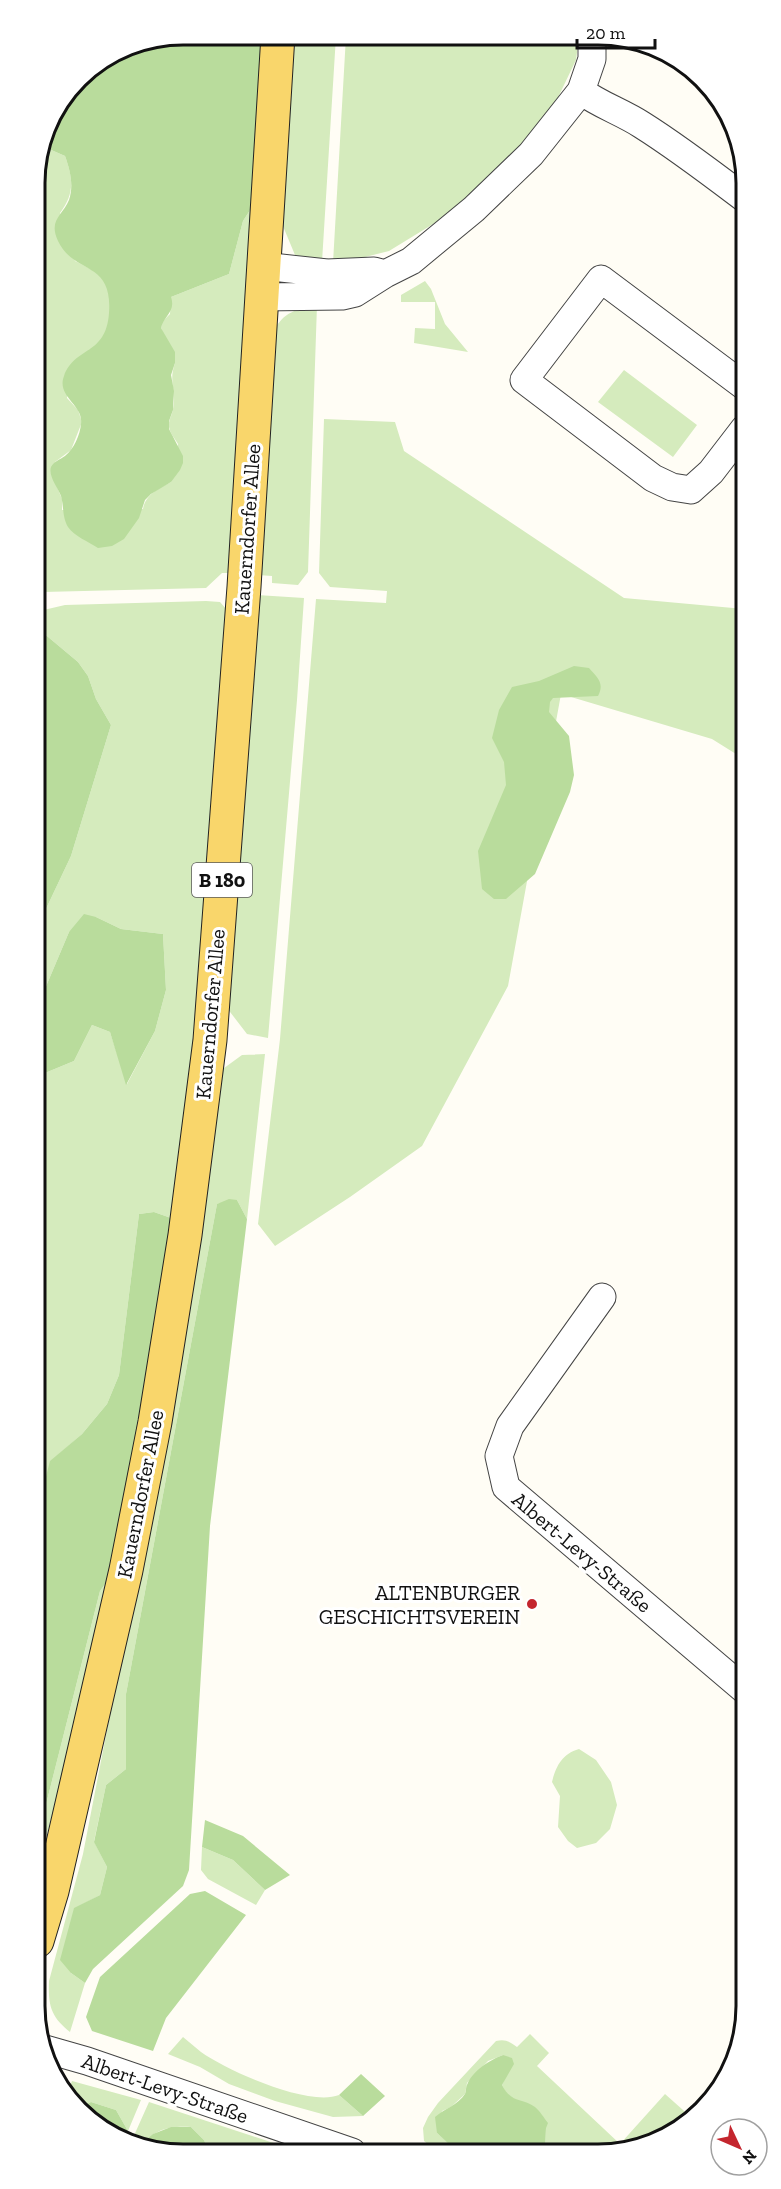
<svg xmlns="http://www.w3.org/2000/svg" width="781" height="2189" font-family="'Zilla Slab',serif">
  <rect width="100%" height="100%" fill="#fffdf5"/>
  <path fill="#d5ebbd" d="M291,35L336,36L322,262L295,255L280,219Z
    M346,36L579,37L576,60L552,110L498,172L438,221L389,251L349,261L333,263Z
    M41,149H49L65,156C73,178 75,193 60,213L75,261C86,266 99,273 106,282C113,293 111,327 104,337C96,349 79,357 69,367L67,398L78,410L82,422L71,450L55,462L57,487L62,499V510L143,509C146,494 158,489 171,482L178,444C175,439 170,433 169,427C168,420 172,416 173,409C177,390 168,383 175,363L161,328L162,322L170,314L171,297L229,274L243,221L252,207L229,573H222L206,588L43,592L35,584V173Z
    M425,281L431,289L445,324L468,352L414,343L415,328L435,329V302H401V295Z
    M317,305L308,572L298,585L272,583V576L258,575L274,331C283,312 297,309 317,305Z
    M624,370L697,425L673,457L598,402Z
    M324,419L395,422L404,451L624,598L744,609V759L712,739L561,694L508,986L422,1146L350,1197L275,1246L258,1224L280,1039L316,599L386,603L387,591L330,587L319,573Z
    M257,595L304,598L297,700L268,1038L247,1034L227,1008L236,913Z
    M206,601L220,602L227,610L198,1020L171,1218L154,1212L139,1214L119,1375L107,1404L82,1434L51,1461L37,1511L36,1151L40,1111L36,1108V1074L45,1073L74,1061L92,1025L110,1032L127,1084L155,1031L166,990L163,934L121,929L96,917L69,932L36,1010V930L71,856L111,725L96,699L88,676L78,662L35,626V612L65,605Z
    M265,1054L247,1219L237,1200L217,1204L126,1694V1769L106,1785L94,1841L107,1867L100,1895L74,1909L71,1973L85,1983L70,2032C51,2017 48,2006 49,1981L83,1854L113,1699L220,1071L242,1055Z
    M110,1577L78,1721L37,1870V1840L100,1591Z
    M579,1749L596,1760L611,1782L617,1805L610,1829L596,1843L577,1848L568,1841L558,1827L560,1796L552,1782C556,1766 562,1754 579,1749Z
    M202,1847L233,1860L265,1890L256,1905L208,1879L201,1870Z
    M530,2034L549,2053L537,2066L620,2144L665,2094L692,2118L672,2134L627,2152H545L546,2128L506,2093L502,2085L507,2074L503,2055L488,2061L467,2083L465,2094L451,2107L442,2111L437,2133C446,2141 457,2151 470,2151C483,2151 492,2142 503,2152H438L424,2141L423,2128L428,2117L438,2103L496,2041C505,2039 509,2041 517,2047Z
    M183,2037C189,2042 195,2047 201,2052C228,2071 308,2107 339,2095L363,2116L333,2117L275,2101L229,2084L200,2067L168,2054Z
    M72,2081L141,2100L128,2131L116,2110L91,2102L77,2109L68,2091Z
    M149,2102L301,2152H209L204,2140L191,2127C167,2126 159,2129 140,2144L132,2140Z"/>
  <path fill="#b9dc9c" d="M183,35H262L252,207L243,221L229,274L171,297C176,312 164,315 161,328L175,352V363L171,375L174,391L173,410L169,421V429L183,456V463L180,470L171,482L151,494L145,500L139,518L124,539L112,546L98,548C89,542 74,536 68,527C62,517 64,506 61,496C58,488 48,476 51,467C54,461 61,459 65,456C74,449 80,435 81,424C84,405 56,397 64,376C75,346 106,356 109,313C113,260 74,275 58,241C48,220 63,215 69,200C74,185 70,170 65,156L49,149H41L50,117L85,72L127,46Z
    M35,626L78,662L88,676L96,699L111,725L71,856L36,930Z
    M574,666L589,668C597,677 605,683 598,696L553,698L550,702L549,712L569,736L574,775L570,792L535,874L506,899H494L482,889L478,851L506,785L504,762L492,738L499,710L512,687L539,681Z
    M84,914L96,917L121,929L163,934L166,990L155,1031L126,1085L110,1032L92,1025L74,1061L45,1073L36,1074V1010L69,932Z
    M229,1199L237,1200L247,1219L210,1526L189,1870L183,1886L93,1969L85,1983L71,1973L60,1960L74,1908L100,1895L107,1867L94,1842L106,1785L126,1769V1694L217,1204Z
    M154,1212L171,1218L147,1381L110,1577L100,1591L37,1840V1511L50,1461L82,1434L107,1404L119,1375L139,1214Z
    M205,1820L243,1836L290,1875L265,1890L233,1860L202,1847Z
    M205,1891L246,1915L166,2018L153,2051L92,2031L86,2017L100,1977L190,1894Z
    M503,2055L512,2058L514,2064L502,2085C512,2104 521,2097 535,2107C540,2111 544,2118 548,2123L546,2128L545,2152H503L491,2147L470,2152L450,2145L437,2133L435,2117C444,2109 458,2105 465,2094C466,2092 466,2086 467,2085C473,2070 490,2060 503,2055Z
    M361,2074L385,2096L363,2116L339,2095Z
    M91,2102L116,2110L128,2131L125,2136L78,2111L77,2109Z
    M171,2127H191L204,2140L209,2152H155L140,2144L153,2134Z"/>
  <g fill="none" stroke-linecap="round" stroke-linejoin="round">
    <defs>
      <path id="minor" d="M581,91C600,105 622,112 642,125C677,147 711,173 744,198
        M263,266L327,273L374,271L385,274
        M261,297L342,296L355,293L385,274L411,261L474,209L531,154L581,91L592,59V37
        M744,386L601,279L524,380L653,478L672,487L691,490L711,472L744,429
        M602,1297L510,1426L499,1456L506,1487L746,1691
        M45,2049L87,2061L352,2152"/>
      <path id="primary" d="M37,1941L52,1891L126,1570L155,1422L185,1235L210,1040L244,587L278,35"/>
    </defs>
    <use href="#minor" stroke="#444" stroke-width="29"/>
    <use href="#primary" stroke="#222" stroke-width="35"/>
    <use href="#minor" stroke="#fff" stroke-width="27"/>
    <use href="#primary" stroke="#f9d66b" stroke-width="33"/>
  </g>
  <circle fill="#c4262e" stroke="#fff" stroke-width="2" cx="532" cy="1604" r="6"/>
  <g text-anchor="middle" dominant-baseline="central" stroke-width="6" stroke-linejoin="round" paint-order="stroke">
    <rect fill="#fff" stroke="#585858" stroke-width="1.5" x="192" y="863" width="60" height="34" rx="4.5"/>
    <g font-size="20" font-weight="bold" fill="#111">
      <text x="222" y="880">B 180</text>
    </g>
    <g font-size="21" fill="#111" stroke="#fff">
      <text transform="translate(247 529) rotate(-86)">Kauerndorfer Allee</text>
      <text transform="translate(210 1014) rotate(-85)">Kauerndorfer Allee</text>
      <text transform="translate(140 1494) rotate(-79)">Kauerndorfer Allee</text>
      <text transform="translate(582 1552) rotate(40)">Albert-Levy-Straße</text>
      <text transform="translate(165 2088) rotate(19)">Albert-Levy-Straße</text>
    </g>
    <g font-size="21" fill="#111" stroke="#fff" text-anchor="end">
      <text x="520" y="1592">ALTENBURGER<tspan x="520" dy="24">GESCHICHTSVEREIN</tspan></text>
    </g>
  </g>
  <path d="M0 0H781V2189H0ZM183 45H598A138 138 0 0 1 736 183V2006A138 138 0 0 1 598 2144H183A138 138 0 0 1 45 2006V183A138 138 0 0 1 183 45Z" fill="#fff" fill-rule="evenodd"/>
  <path fill="none" stroke="#111" stroke-width="3" d="M183 45H598A138 138 0 0 1 736 183V2006A138 138 0 0 1 598 2144H183A138 138 0 0 1 45 2006V183A138 138 0 0 1 183 45Z"/>
  <g transform="translate(739 2147) rotate(134)"><circle r="28" fill="#ffffff" stroke="#a0a0a0" stroke-width="1.5"/>
  <path d="M0-4.5L10 22L0 15L-10 22Z" fill="#c4262e"/>
  <text y="-9" font-size="16" font-weight="bold" text-anchor="middle" fill="#111111">N</text>
  </g>
  <path d="M577 39v9h78v-9" fill="none" stroke="#111111" stroke-width="3"/>
  <text x="586" y="39" font-size="18" fill="#111111" stroke="#ffffff" stroke-width="4.5" paint-order="stroke">20 m</text>
</svg>
